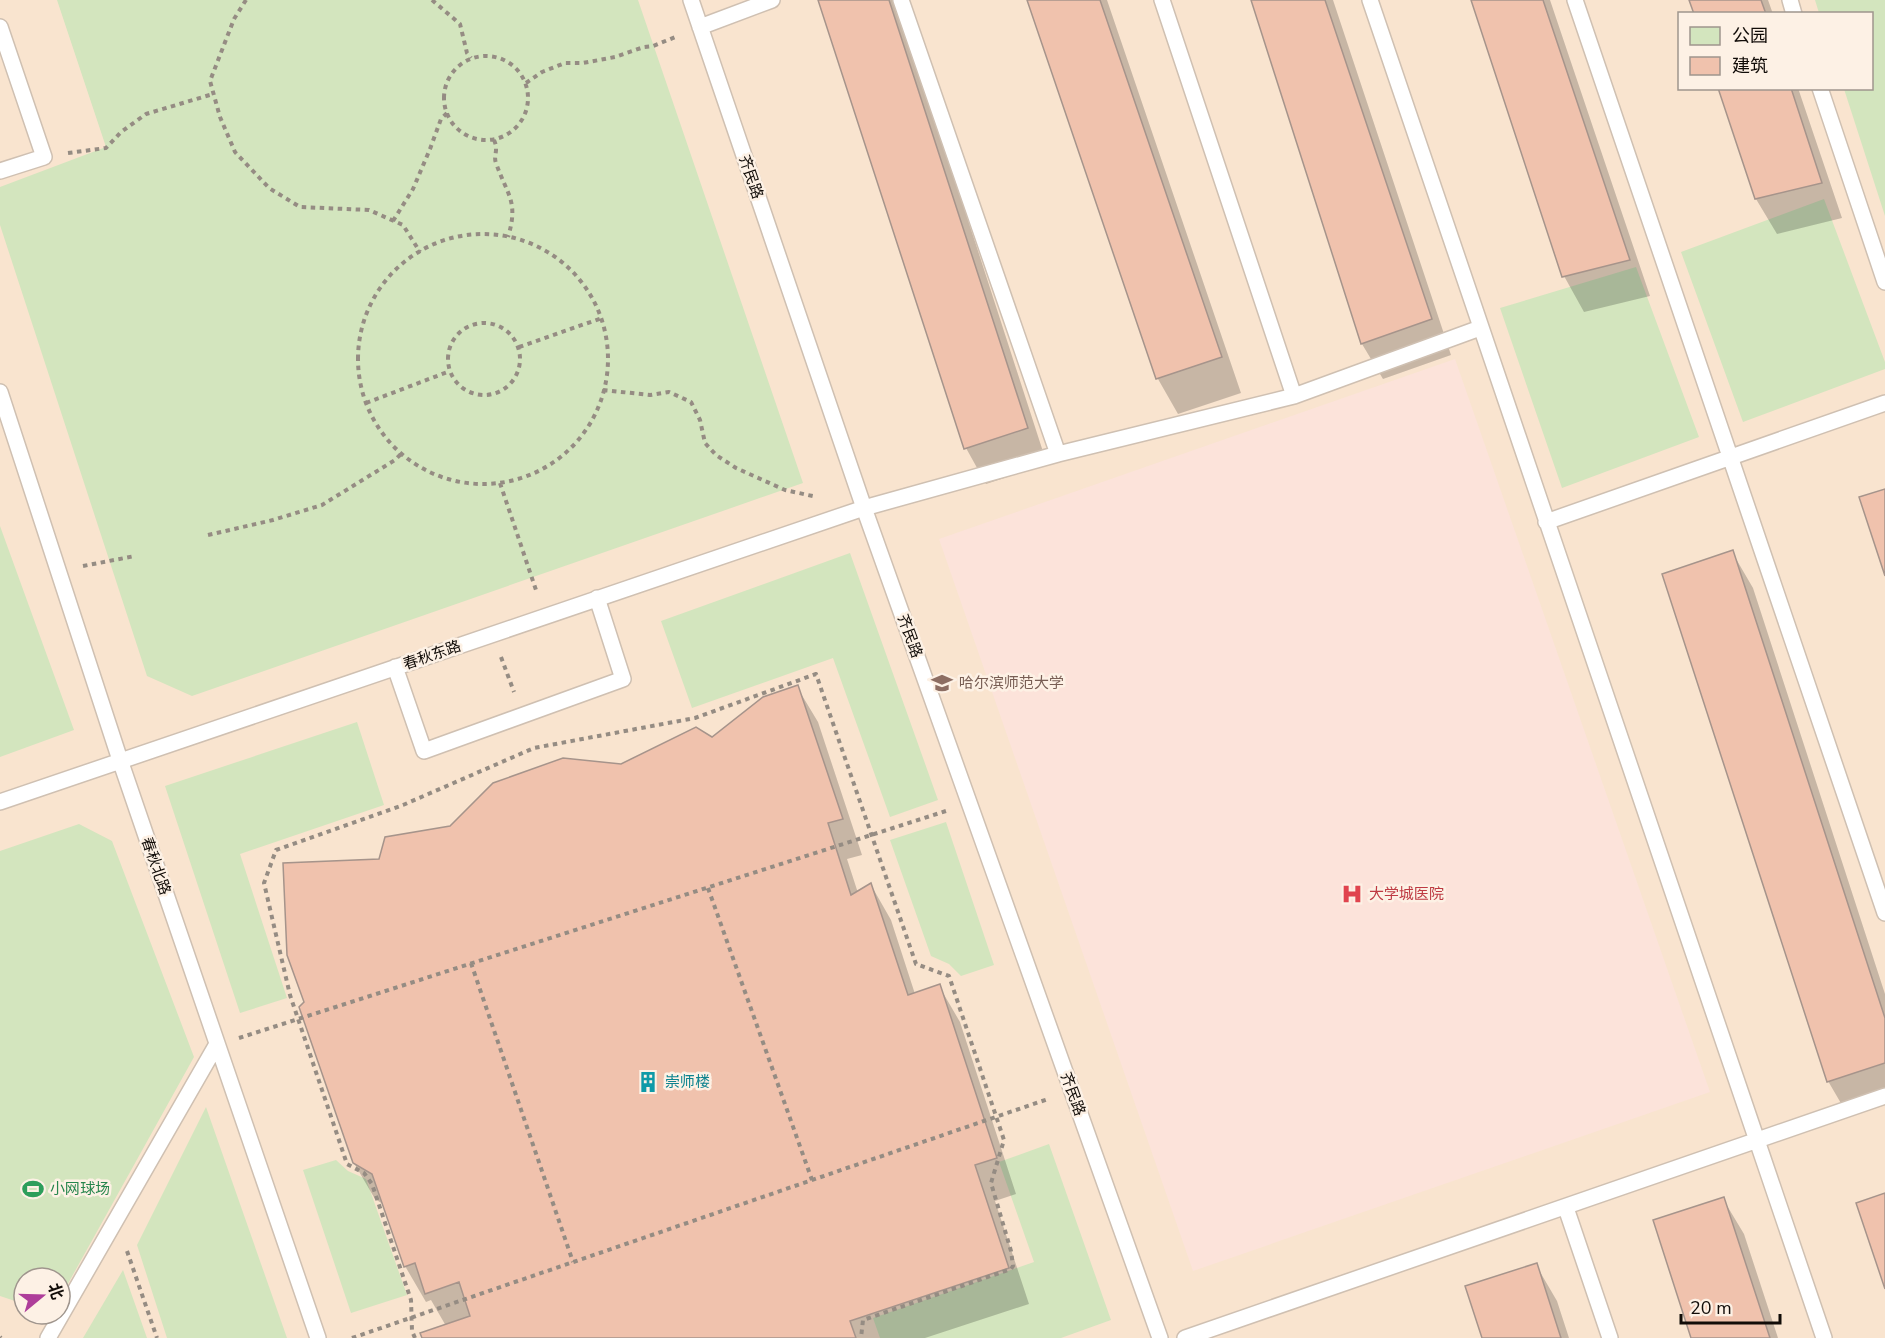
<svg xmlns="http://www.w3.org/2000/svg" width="1885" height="1338" font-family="'Nunito Sans','Noto Sans SC',sans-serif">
  <rect width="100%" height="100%" fill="#fdf1e5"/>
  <path fill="#f9e4cf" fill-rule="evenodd" d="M0,0H1885V1338H0ZM1680,14H1872V88H1680ZM24,1278H60V1314H24Z"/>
  <path fill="#fce3da" d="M1455,359L1710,1092L1193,1271L939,539Z"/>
  <path fill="#d3e5be" d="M57,0H638L803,483L192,696L147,676L0,225V187L106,147Z
    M1815,0H1885V216L1844,89L1872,88V14L1819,13Z
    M1824,199L1885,362V369L1743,422L1681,252Z
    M1636,267L1699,437L1562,488L1500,308Z
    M0,526L74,730L0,757Z
    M850,553L938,800L890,817L833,658L692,708L661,621Z
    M357,722L384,805L240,854L287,998L240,1013L165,786Z
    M946,822L994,965L961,976L949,964L931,956L890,840Z
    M79,824L112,841L194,1057L60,1298V1278H24V1304L0,1296V851Z
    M206,1107L287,1338H167L137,1245Z
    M1049,1144L1111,1320L1061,1338H880L873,1318L1034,1262L999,1162Z
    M336,1160L348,1171L366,1179L407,1295L351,1313L303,1170Z
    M123,1270L147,1338H83Z"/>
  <path fill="#0003" d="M820,0H893L902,16L1047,464L986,484L966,448Z
    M1028,0H1107L1241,393L1178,414L1158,379Z
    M1253,0H1333L1451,355L1383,379L1362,344Z
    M1473,0H1550L1650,296L1584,312L1564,276Z
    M1691,0H1768L1773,14H1695Z
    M1720,88H1798L1842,218L1777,234L1756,199Z
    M1732,552L1753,588L1885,994V1105L1849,1117L1828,1081Z
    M797,687L818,722L862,855L847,859L858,893L871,885L891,920L915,994L939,986L960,1022L1016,1194L995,1201L1029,1304L925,1338H423L446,1326L431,1300L426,1302L405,1266L383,1204L375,1199L354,1163L306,1003L381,861L451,828L621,765L712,739Z
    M1723,1199L1744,1234L1778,1338H1693Z
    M1536,1265L1557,1301L1569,1338H1483Z"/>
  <path fill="#f0c2ad" stroke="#a6948b" stroke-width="1.5" d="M818,0H889L1028,428L964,449Z
    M1027,0H1100L1222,357L1156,379Z
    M1251,0H1325L1432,319L1361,344Z
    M1471,0H1543L1630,260L1562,277Z
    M1689,0H1761L1766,14H1694Z
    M1718,88H1791L1822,183L1755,199Z
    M1885,489V576L1859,497Z
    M1733,550L1885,1018V1063L1827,1082L1662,574Z
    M798,685L843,819L828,823L851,895L871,883L908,995L940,984L997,1158L975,1165L1009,1268L850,1321L856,1338H422L420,1333L470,1316L459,1282L425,1294L415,1263L404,1267L372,1174L353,1163L299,1007L304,1002L287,955L283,863L379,859L385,837L450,826L493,783L563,758L621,764L696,727L712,737L763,697Z
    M1885,1193V1289L1856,1203Z
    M1724,1197L1770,1338H1691L1653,1220Z
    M1537,1263L1561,1338H1482L1465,1286Z"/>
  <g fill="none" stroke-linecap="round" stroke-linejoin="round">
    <defs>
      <path id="lane" d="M691,0L864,508L1160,1338
        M901,0L1058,454
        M1162,0L1294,396
        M1370,0L1824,1338
        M1575,0L1885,913
        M1790,0L1794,14
        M0,27L44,157L0,171
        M700,27L772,0
        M1820,88L1885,282
        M0,392L120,760L318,1338
        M1546,522L1885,403
        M395,667L424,751L623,679L597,598
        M0,802L864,508L1058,454L1294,396L1480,328
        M1566,1208L1610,1338
        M48,1338L217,1044
        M1185,1338L1885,1096"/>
    </defs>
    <use href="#lane" stroke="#cfc0b2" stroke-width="18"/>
    <path stroke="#958c83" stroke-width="4" stroke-dasharray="4.5 4.5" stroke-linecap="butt" d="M246,0L234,19L210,81L220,117L235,152L269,188L300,207L369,210L403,225L420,252
      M432,0L460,24L467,53L471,58
      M444 98a42 42 0 1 1 84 0a42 42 0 1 1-84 0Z
      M526,83L542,72L565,63H583L615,57L644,47L653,46L678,36
      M494,140C499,151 493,155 496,163C507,195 519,201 508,237
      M68,153L106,148L121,132L146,114L213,94
      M393,221L413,189L430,149L441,119L447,113
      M358 359a125 125 0 1 1 250 0a125 125 0 1 1-250 0Z
      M448 359a36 36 0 1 1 72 0a36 36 0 1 1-72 0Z
      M519,347L602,318
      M603,390L650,395L669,392L691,402L700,420L705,443L716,455L736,468L785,490L817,497
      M366,403L450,371
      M500,483L537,593
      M208,535L273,520L322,505L395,460L402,453
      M83,566L135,556
      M501,657L514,692
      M708,888L812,1180
      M471,963L573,1262
      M239,1038L946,811
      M127,1251L157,1338
      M0,1337L1,1338
      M352,1338L1048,1099
      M415,1338L412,1331L411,1300L372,1184L364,1173L347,1164L290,995L264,883L276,850L403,805L534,748L695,718L816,674L916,964L949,976L1004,1140L991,1183L1011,1251L1013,1266L1011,1269L863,1320L861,1338"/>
    <use href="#lane" stroke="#fff" stroke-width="15"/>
  </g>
  <defs>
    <symbol id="university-bare" viewBox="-9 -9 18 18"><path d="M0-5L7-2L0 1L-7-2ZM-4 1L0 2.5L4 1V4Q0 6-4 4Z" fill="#8d6e63" stroke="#fdf1e5" stroke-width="2.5" paint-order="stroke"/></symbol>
    <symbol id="hospital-bare" viewBox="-9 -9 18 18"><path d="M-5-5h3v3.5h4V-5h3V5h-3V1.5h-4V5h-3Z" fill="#e0444e" stroke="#fdf1e5" stroke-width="2.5" paint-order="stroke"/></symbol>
    <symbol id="building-bare" viewBox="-9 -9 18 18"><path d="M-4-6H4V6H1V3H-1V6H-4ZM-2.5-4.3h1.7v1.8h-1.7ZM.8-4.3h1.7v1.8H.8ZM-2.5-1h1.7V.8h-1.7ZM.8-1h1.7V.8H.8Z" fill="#0f9aa8" stroke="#fdf1e5" stroke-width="2.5" paint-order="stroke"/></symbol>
    <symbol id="stadium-bare" viewBox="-9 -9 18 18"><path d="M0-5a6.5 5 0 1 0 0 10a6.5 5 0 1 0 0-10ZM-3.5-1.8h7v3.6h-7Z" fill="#2e9e5b" stroke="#fdf1e5" stroke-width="2.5" paint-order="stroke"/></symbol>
  </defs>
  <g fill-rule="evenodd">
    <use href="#university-bare" x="927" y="668" width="30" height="30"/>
    <use href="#hospital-bare" x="1337" y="879" width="30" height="30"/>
    <use href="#building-bare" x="633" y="1067" width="30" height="30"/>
    <use href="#stadium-bare" x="18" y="1174" width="30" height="30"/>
  </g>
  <g text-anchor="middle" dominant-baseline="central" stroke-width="5" stroke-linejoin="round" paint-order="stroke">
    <g font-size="15" fill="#110c08" stroke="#fdf1e5">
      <text transform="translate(751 177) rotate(71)">齐民路</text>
      <text transform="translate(910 636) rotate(70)">齐民路</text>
      <text transform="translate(432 655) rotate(-19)">春秋东路</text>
      <text transform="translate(156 866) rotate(71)">春秋北路</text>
      <text transform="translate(1073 1094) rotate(70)">齐民路</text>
    </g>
    <g font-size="15" fill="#785e54" stroke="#fdf1e5" text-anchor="start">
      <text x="959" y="683">哈尔滨师范大学</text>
    </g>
    <g font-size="15" fill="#be3a42" stroke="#fdf1e5" text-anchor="start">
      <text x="1369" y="894">大学城医院</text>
    </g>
    <g font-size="15" fill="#0d838f" stroke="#fdf1e5" text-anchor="start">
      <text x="665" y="1082">崇师楼</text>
    </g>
    <g font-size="15" fill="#27864d" stroke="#fdf1e5" text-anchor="start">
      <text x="50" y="1189">小网球场</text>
    </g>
  </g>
  <rect x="1678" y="12" width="195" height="78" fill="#fdf1e5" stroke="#9f958d" stroke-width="1.5"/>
  <rect x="1690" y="27" width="30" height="18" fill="#d3e5be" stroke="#9f958d" stroke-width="1.5"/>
  <text x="1732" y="42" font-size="18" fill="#110c08">公园</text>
  <rect x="1690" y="57" width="30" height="18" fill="#f0c2ad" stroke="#9f958d" stroke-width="1.5"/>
  <text x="1732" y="72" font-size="18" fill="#110c08">建筑</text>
  <g transform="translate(42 1296) rotate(71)"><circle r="28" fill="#fdf1e5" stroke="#9f958d" stroke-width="1.5"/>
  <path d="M0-4.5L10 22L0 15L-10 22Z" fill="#ae3e9a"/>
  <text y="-9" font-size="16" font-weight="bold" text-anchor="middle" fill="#110c08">北</text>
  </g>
  <path d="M1681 1314v9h99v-9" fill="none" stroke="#110c08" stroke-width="3"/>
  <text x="1690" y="1314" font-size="18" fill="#110c08" stroke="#fdf1e5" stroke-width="4.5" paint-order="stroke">20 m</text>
</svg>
